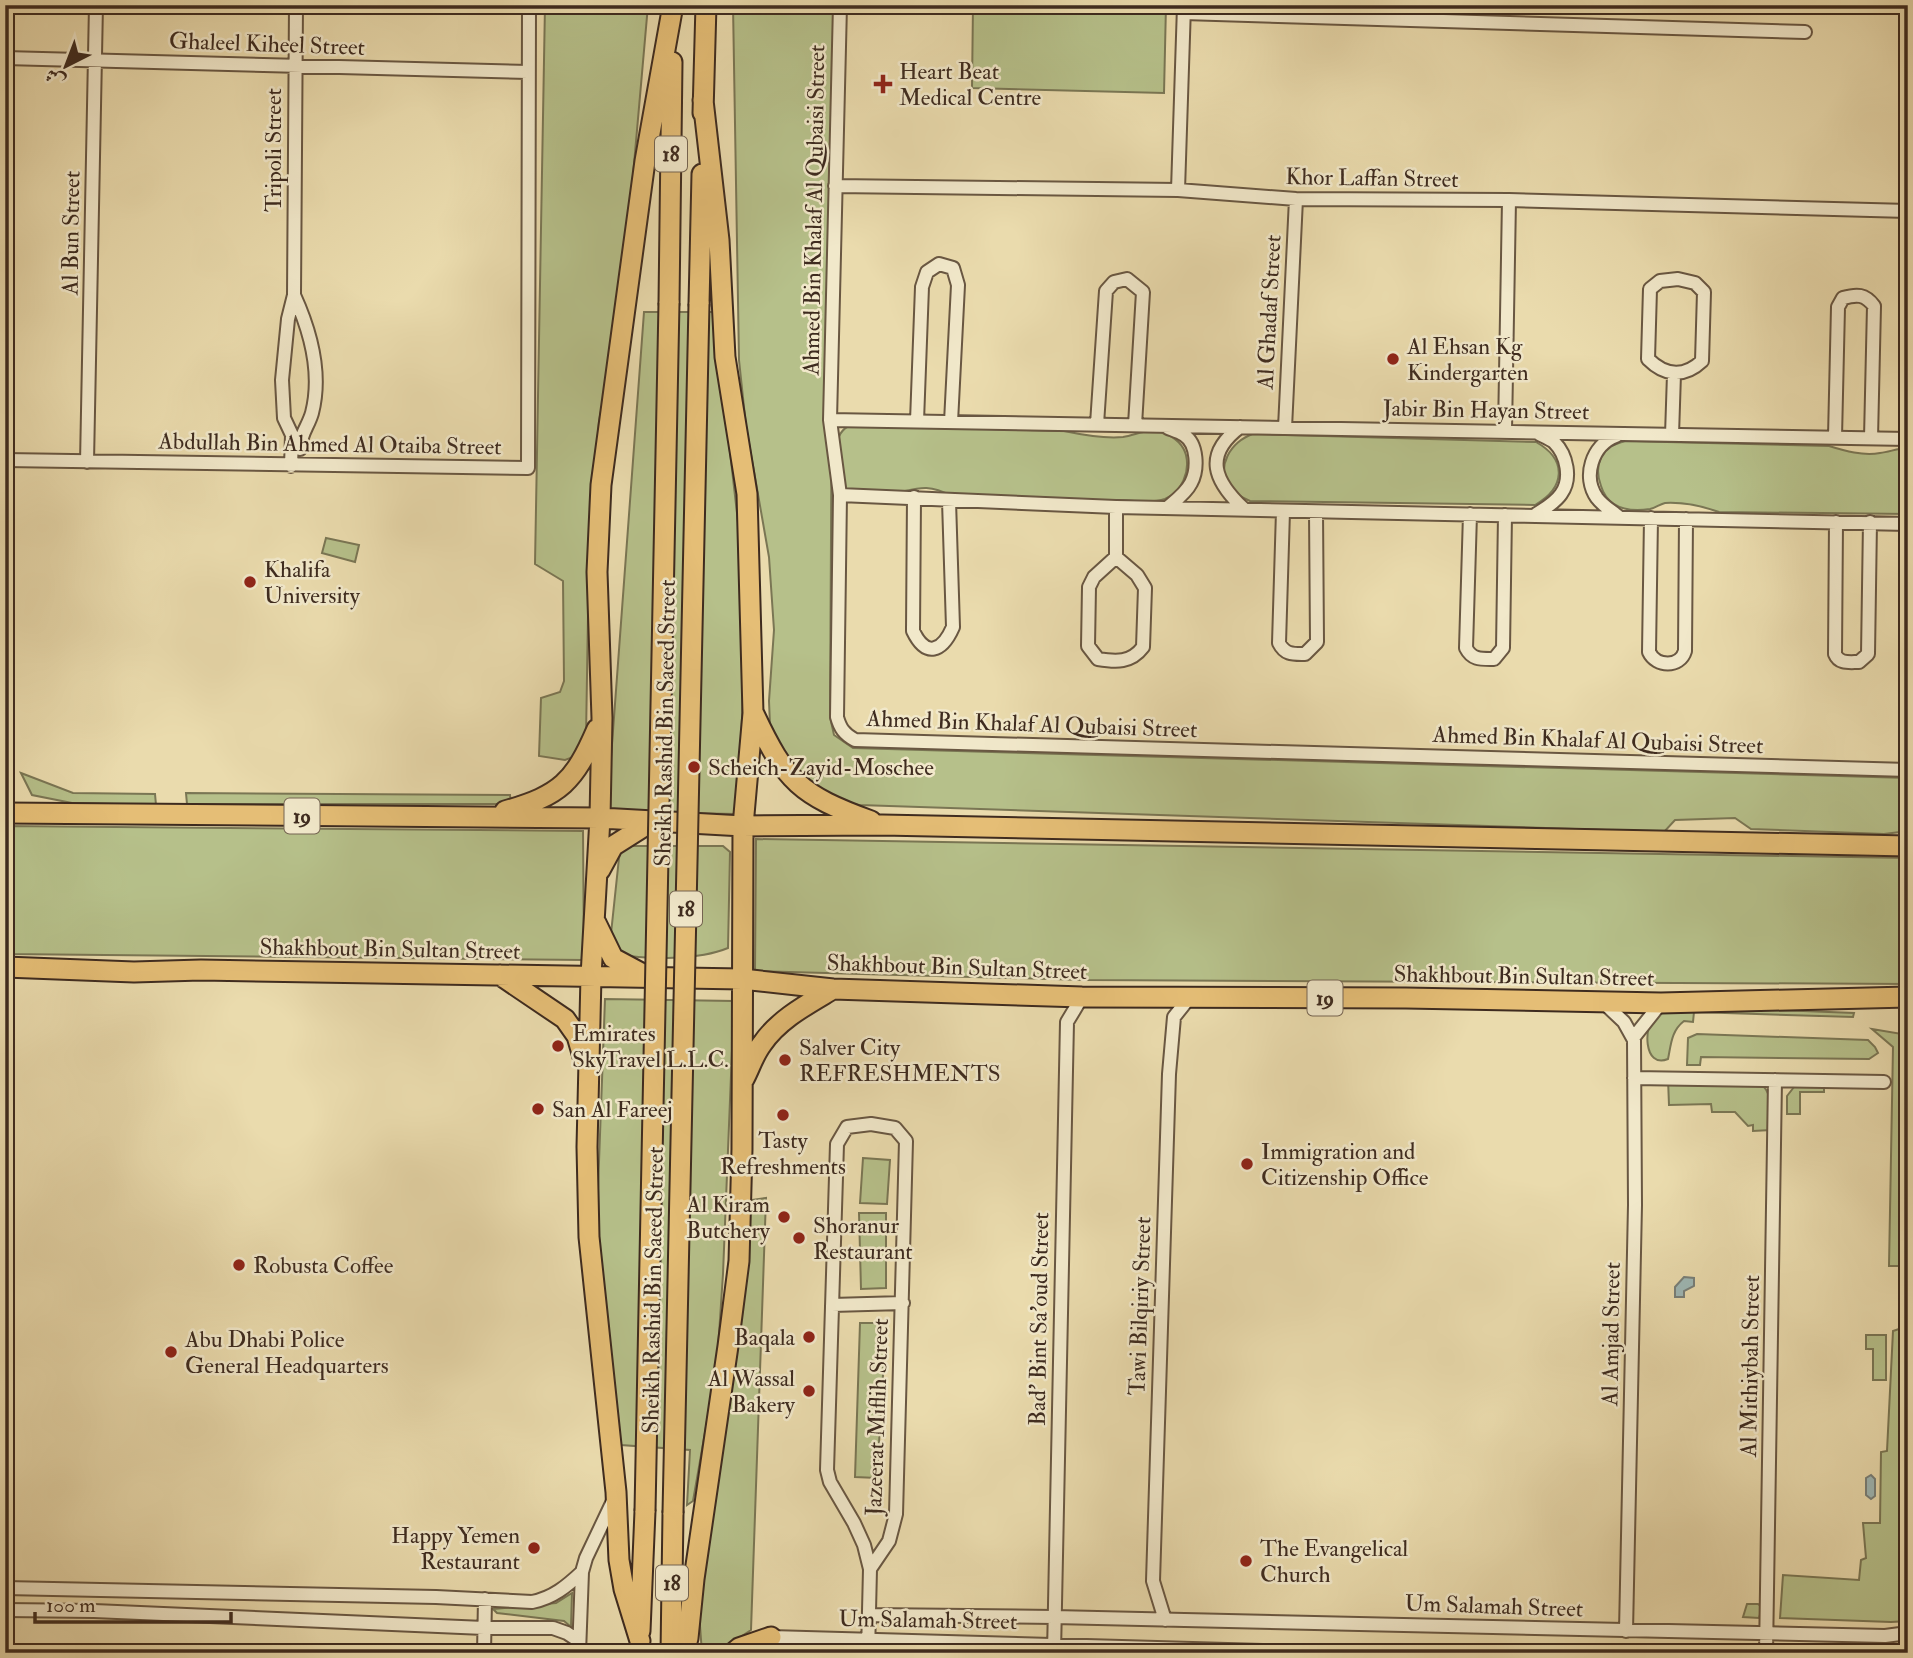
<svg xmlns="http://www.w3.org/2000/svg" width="1913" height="1658" font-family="'IM FELL Double Pica',Amiri,serif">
  <rect width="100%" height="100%" fill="#eadbad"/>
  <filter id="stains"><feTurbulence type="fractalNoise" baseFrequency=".00286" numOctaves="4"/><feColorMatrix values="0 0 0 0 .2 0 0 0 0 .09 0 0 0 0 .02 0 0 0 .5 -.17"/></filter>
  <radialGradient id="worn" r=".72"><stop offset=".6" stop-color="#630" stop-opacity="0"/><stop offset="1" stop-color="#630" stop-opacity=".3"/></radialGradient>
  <path fill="#b6c08a" stroke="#7a7654" stroke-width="2" d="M545,5H648L621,312L599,421L589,554L586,737L576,756L565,760L539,756L541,698L560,692L564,681L563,581L535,564Z
    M733,5H834L830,717L834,735L853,748L1908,778V831L1884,834L1751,829L1735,818L1675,820L1664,832L859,805L841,802L821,794L784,760L770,725L769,701L774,630L769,557L746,426L739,360Z
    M973,5H1166L1164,93L972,88Z
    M644,312H714L742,557L743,685L739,814L607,812Z
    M851,425L1064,431C1083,435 1104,439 1123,437C1137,435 1149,427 1164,433C1174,437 1183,444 1186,455C1190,472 1182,492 1165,499C1151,504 1131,500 1117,500C1061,501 1006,498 951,496C926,482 915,490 891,494C877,496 859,492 845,490C841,470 826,435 851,425Z
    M1253,434L1536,442C1568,460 1565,488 1535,505L1250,501C1243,498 1236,495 1231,489C1214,468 1231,441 1253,434Z
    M1626,441L1829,446C1845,451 1863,456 1880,453C1890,452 1897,448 1908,448V514L1719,512C1702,506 1684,502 1665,503C1660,504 1656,508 1650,509C1629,512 1608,509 1601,486C1598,478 1597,468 1600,460C1605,447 1614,444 1626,441Z
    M326,538L359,545L355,562L322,553Z
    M21,773L73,793L155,794L156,805L72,803L32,795Z
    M186,793L510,795L511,804H187Z
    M5,826L583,831L584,960L5,954Z
    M756,839L1908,858V984L1085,980L755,971Z
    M630,846H723L730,852L728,948C699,960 648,960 617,954L610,943L619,858L621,850Z
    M605,999L734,1001L723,1274L717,1364L693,1501L687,1505L690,1450L621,1445L596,1243Z
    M1672,1006L1854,1013L1853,1017L1694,1012L1693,1022L1684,1021C1671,1031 1671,1045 1668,1059C1643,1069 1643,1025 1656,1013C1660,1010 1667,1008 1672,1006Z
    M1872,1029L1908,1035V1266H1889L1893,1047Z
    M1697,1034L1868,1040L1875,1047L1878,1053L1869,1059L1701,1057L1700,1065H1687L1688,1038Z
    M1668,1079L1758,1081C1774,1093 1771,1111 1771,1130L1753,1131V1125L1748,1126L1735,1112H1712L1711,1104L1669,1105Z
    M1824,1081V1092H1800V1114H1787V1096L1798,1082Z
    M863,1158L890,1160L887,1204L860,1203Z
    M766,1198L751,1630L716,1653H702L698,1599L746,1201Z
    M859,1213H886V1288L861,1289Z
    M860,1323H886L877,1478L855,1477Z
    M1908,1326V1621L1891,1622L1780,1618L1783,1575L1859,1580L1861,1560L1866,1558L1863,1523H1880L1881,1452L1887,1451L1893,1331Z
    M1866,1335H1886V1380H1873V1349H1866Z
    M572,1593L571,1627L564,1621L497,1613L493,1609L556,1603Z
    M1747,1604H1758L1762,1607L1759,1618L1743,1617Z"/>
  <path fill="#9eb8b6" stroke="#78807a" stroke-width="2" d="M1684,1277L1694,1278V1286L1684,1291V1297H1675V1287Z
    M1871,1475L1875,1479V1496L1871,1499L1866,1495V1478Z"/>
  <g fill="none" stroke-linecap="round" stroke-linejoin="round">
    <defs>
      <path id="minor" d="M840,5L830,420L840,495L837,717C840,728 844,734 855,740L1908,770
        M1184,13L1805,32
        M5,58L528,72
        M835,186L1178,190L1296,199L1509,200L1908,211
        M1178,190L1184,6
        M1678,279L1695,283L1704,292L1702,361C1684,378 1665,376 1648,359L1650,289L1660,281Z
        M294,295C310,330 322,374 312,413C308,427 300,434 300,449
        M830,420L1908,439
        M917,421L922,287L927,272L939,264L953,268L958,285L951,422
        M1097,424L1106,291L1114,282L1127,279L1143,292L1135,425
        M1240,427C1203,455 1214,481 1244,509
        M1285,428L1296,199
        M1505,431L1509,200
        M1672,435L1674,374
        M1616,436C1592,445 1582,477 1597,498C1603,506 1612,511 1619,517
        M1835,437L1838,307L1843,298C1857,294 1865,294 1874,306L1871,438
        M5,460L528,468L529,5
        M87,462L96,5
        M291,466L292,435L284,418L282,380L288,319L294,295L296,5
        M840,495L1116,507L1908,524
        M914,497L913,631C926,658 942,652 953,627L949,501
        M1167,508C1175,501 1186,493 1191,483C1198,470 1198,444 1184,435C1180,432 1173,430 1168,428
        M1283,511L1279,643C1285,655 1293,654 1305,654L1317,642L1316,512
        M1470,514L1466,648C1472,660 1481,659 1494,659L1503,648L1505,515
        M1535,515C1544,509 1555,503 1561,494C1572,479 1567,455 1554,442C1550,439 1543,436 1539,434
        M1651,518L1649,652C1656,667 1680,668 1685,651L1686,519
        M1836,522L1835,654C1839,664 1849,662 1859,662L1868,654L1870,522
        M1116,557L1137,575L1145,588L1143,647C1131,663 1116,662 1098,659L1088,646L1089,587L1094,577L1116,557V507
        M1604,1003L1624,1022L1634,1040L1635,1205L1626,1631
        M1634,1037L1661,1003
        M1634,1078L1884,1082
        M832,1305L903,1303
        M5,1588L436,1597L532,1602C553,1598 567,1586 582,1572
        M5,1610L94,1611L484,1628H553L567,1633L579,1641
        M869,1615L1054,1617L1885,1636L1908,1633
        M1165,1620L1153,1581L1169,1074L1174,1017L1190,997
        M484,1653L485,1599
        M579,1653L582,1572L586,1558L614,1499
        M760,1653L771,1637L1336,1653
        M868,1653L870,1569L864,1545L854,1523L830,1482L827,1470L837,1144L847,1127L871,1124L895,1128L906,1141L896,1514L889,1541L870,1569
        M1054,1653L1067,1022L1082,997
        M1766,1653L1775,1080"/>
      <path id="primary" d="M703,113L706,5
        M669,303L672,62
        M699,304L702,174
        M754,714C786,782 800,795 871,821
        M505,811C561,795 574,782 597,729
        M5,813L600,818L743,826L882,825L1908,846
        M600,870L613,846L651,822
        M596,923L613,958L641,973
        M5,967L134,972L201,970L742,979L833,989L1082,997L1406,998L1661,1003L1908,997
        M500,975L565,1019L577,1036L584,1060
        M744,1079C750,1068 754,1054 762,1044C779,1019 808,1004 833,989
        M640,1631L645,1511
        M640,1641L624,1589L619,1560L616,1492L589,1237L587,1147L591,976L600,818L602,718L597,572L601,485L645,161L673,5
        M671,1653L673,1513
        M684,1653L688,1638L694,1579L728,1346L739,1261L742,1149L743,826L753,713L747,494L725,357L719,240L703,100
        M733,1653L739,1648L771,1637"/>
    </defs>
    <use href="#minor" stroke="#695742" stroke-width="16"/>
    <use href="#primary" stroke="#3e2b1f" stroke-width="23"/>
    <use href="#minor" stroke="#f1e8ca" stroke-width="12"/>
    <use href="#primary" stroke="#e5be76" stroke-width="19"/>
    <defs>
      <path id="primary-bridge" d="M645,1511L669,303
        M673,1513L699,304"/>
    </defs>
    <use href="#primary-bridge" stroke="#3e2b1f" stroke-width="23" stroke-linecap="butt"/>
    <use href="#primary-bridge" stroke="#e5be76" stroke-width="19"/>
  </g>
  <g fill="#8f2418" stroke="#f1e8ca" stroke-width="2.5">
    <path d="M879.5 73.5h7v7h7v7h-7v7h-7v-7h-7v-7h7z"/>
    <circle cx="1393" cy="359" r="7"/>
    <circle cx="250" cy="582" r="7"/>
    <circle cx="694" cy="767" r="7"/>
    <circle cx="558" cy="1046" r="7"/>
    <circle cx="785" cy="1060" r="7"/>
    <circle cx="538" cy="1109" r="7"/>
    <circle cx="783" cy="1115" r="7"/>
    <circle cx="1247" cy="1164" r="7"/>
    <circle cx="784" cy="1217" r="7"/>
    <circle cx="799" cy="1238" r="7"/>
    <circle cx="239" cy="1265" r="7"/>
    <circle cx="809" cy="1337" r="7"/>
    <circle cx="171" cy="1352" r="7"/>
    <circle cx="809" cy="1391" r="7"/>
    <circle cx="534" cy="1548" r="7"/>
    <circle cx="1246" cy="1561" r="7"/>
  </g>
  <g text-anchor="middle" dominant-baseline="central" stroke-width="5" stroke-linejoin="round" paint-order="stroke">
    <g fill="#f1e8ca" stroke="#746452" stroke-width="2">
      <rect x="655" y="136.5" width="32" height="35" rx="5"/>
      <rect x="284.5" y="798.5" width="35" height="35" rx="5"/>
      <rect x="670" y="891.5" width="32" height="35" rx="5"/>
      <rect x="1307.5" y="980.5" width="35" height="35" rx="5"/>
      <rect x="656" y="1565.5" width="32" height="35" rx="5"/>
    </g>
    <g font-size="21" font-weight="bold" fill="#3e2b1f">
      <text x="671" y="154">18</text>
      <text x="302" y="816">19</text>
      <text x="686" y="909">18</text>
      <text x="1325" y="998">19</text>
      <text x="672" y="1583">18</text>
    </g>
    <g font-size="23" fill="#3e2b1f" stroke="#f1e8ca">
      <text transform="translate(267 44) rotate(2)">Ghaleel Kiheel Street</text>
      <text transform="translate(273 150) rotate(-90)">Tripoli Street</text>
      <text transform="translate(1372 178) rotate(1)">Khor Laffan Street</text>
      <text transform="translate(814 210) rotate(-89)">Ahmed Bin Khalaf Al Qubaisi Street</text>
      <text transform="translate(71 233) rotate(-89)">Al Bun Street</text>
      <text transform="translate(1269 312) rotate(-87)">Al Ghadaf Street</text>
      <text transform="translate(1486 410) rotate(1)">Jabir Bin Hayan Street</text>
      <text transform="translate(330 444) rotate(1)">Abdullah Bin Ahmed Al Otaiba Street</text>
      <text transform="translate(665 723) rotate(-89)">Sheikh Rashid Bin Saeed Street</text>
      <text transform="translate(1032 724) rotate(2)">Ahmed Bin Khalaf Al Qubaisi Street</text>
      <text transform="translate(1598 740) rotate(2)">Ahmed Bin Khalaf Al Qubaisi Street</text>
      <text transform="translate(390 949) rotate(1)">Shakhbout Bin Sultan Street</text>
      <text transform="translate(957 967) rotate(2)">Shakhbout Bin Sultan Street</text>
      <text transform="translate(1524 976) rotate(1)">Shakhbout Bin Sultan Street</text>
      <text transform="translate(653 1290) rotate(-89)">Sheikh Rashid Bin Saeed Street</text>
      <text transform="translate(1140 1306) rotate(-88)">Tawi Bilqiriy Street</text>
      <text transform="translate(1039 1319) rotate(-89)">Bad' Bint Sa'oud Street</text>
      <text transform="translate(1611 1334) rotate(-89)">Al Amjad Street</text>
      <text transform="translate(1750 1366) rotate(-89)">Al Mithiybah Street</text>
      <text transform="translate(877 1417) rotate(-88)">Jazeerat Miflih Street</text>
      <text transform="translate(1494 1606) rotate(2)">Um Salamah Street</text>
      <text transform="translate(928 1620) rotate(1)">Um Salamah Street</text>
    </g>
    <g font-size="23" fill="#3e2b1f" stroke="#f1e8ca" text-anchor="start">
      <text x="899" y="71">Heart Beat<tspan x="899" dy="26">Medical Centre</tspan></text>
      <text x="1407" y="346">Al Ehsan Kg<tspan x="1407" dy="26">Kindergarten</tspan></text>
      <text x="264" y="569">Khalifa<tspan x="264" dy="26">University</tspan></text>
      <text x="708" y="767">Scheich-Zayid-Moschee</text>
      <text x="572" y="1033">Emirates<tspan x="572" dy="26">SkyTravel L.L.C.</tspan></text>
      <text x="799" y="1047">Salver City<tspan x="799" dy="26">REFRESHMENTS</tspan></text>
      <text x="552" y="1109">San Al Fareej</text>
      <text x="783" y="1140" text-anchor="middle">Tasty<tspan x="783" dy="26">Refreshments</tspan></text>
      <text x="1261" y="1151">Immigration and<tspan x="1261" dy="26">Citizenship Office</tspan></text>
      <text x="770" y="1204" text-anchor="end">Al Kiram<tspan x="770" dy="26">Butchery</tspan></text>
      <text x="813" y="1225">Shoranur<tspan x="813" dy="26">Restaurant</tspan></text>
      <text x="253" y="1265">Robusta Coffee</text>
      <text x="795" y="1337" text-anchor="end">Baqala</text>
      <text x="185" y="1339">Abu Dhabi Police<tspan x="185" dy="26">General Headquarters</tspan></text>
      <text x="795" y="1378" text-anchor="end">Al Wassal<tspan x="795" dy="26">Bakery</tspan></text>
      <text x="520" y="1535" text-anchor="end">Happy Yemen<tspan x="520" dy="26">Restaurant</tspan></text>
      <text x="1260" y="1548">The Evangelical<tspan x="1260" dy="26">Church</tspan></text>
    </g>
  </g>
  <rect width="1913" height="1658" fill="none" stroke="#eadbad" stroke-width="28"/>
  <rect x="7" y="7" width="1899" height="1644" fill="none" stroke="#3e2b1f" stroke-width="3.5"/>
  <rect x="14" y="14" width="1885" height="1630" fill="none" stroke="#3e2b1f" stroke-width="2"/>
  <g transform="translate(66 66) rotate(222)" stroke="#f1e8ca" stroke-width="5" paint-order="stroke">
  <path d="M0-5L12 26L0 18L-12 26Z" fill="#3e2b1f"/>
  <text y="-10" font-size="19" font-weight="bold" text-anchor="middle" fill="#3e2b1f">ش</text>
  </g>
  <path d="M35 1612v10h196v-10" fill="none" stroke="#3e2b1f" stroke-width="3.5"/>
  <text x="46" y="1612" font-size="21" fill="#3e2b1f" stroke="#f1e8ca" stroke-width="5" paint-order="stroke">100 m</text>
  <rect width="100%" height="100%" filter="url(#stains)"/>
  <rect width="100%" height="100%" fill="url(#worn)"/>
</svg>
